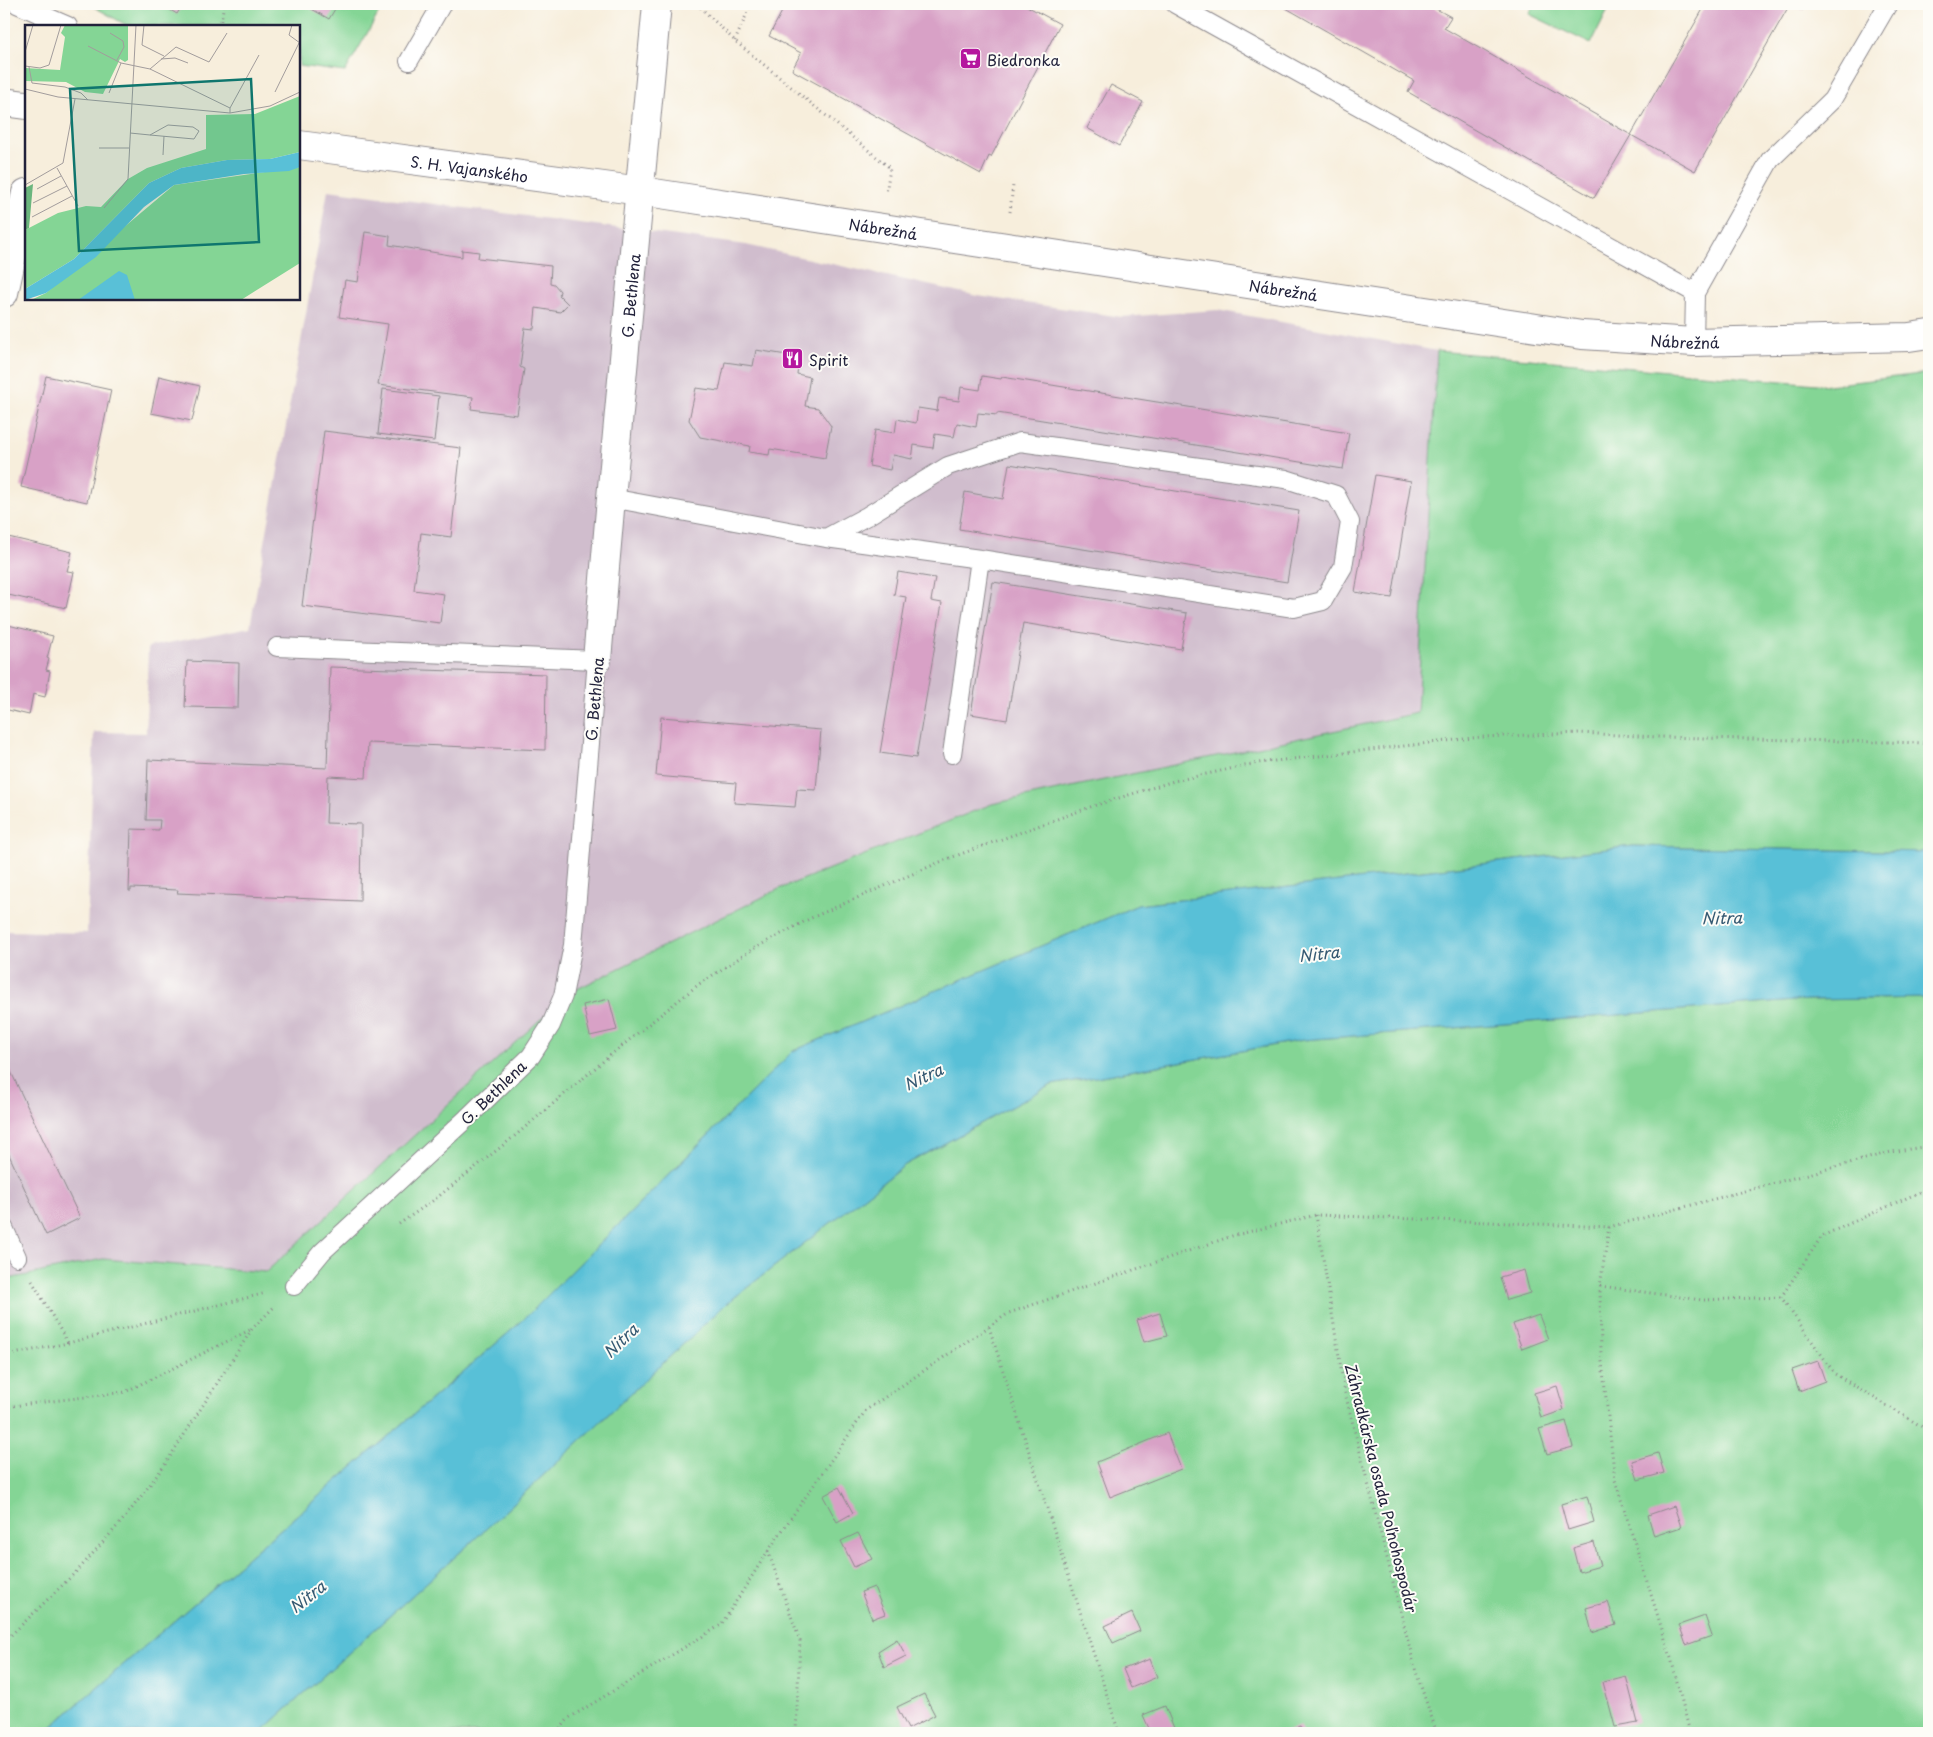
<svg xmlns="http://www.w3.org/2000/svg" width="1933" height="1737" font-family="'Playpen Sans',sans-serif">
  <rect width="100%" height="100%" fill="#fdfcf7"/>
  <filter id="ink" filterUnits="userSpaceOnUse"><feTurbulence type="fractalNoise" baseFrequency=".02" numOctaves="2"/><feDisplacementMap in="SourceGraphic" scale="10" xChannelSelector="R" yChannelSelector="G"/><feConvolveMatrix kernelMatrix="1 2 1 2 8 2 1 2 1" color-interpolation-filters="sRGB"/></filter>
  <filter id="wash" filterUnits="userSpaceOnUse"><feTurbulence type="fractalNoise" baseFrequency=".0096" numOctaves="4" result="noise"/><feDisplacementMap in="SourceGraphic" scale="20" xChannelSelector="R" yChannelSelector="G"/><feGaussianBlur stdDeviation="1.12" result="paint"/><feColorMatrix in="noise" values="0 0 0 0 0 0 0 0 0 0 0 0 0 0 0 0 0 1.4 0 .05"/><feComposite in="paint" operator="in"/></filter>
  <g filter="url(#wash)">
    <rect width="100%" height="100%" fill="#f7eedc"/>
    <path fill="#d0bdcd" d="M328,190L746,245L978,296L1122,317L1217,310L1437,351L1417,713L992,804L779,889L569,993L266,1272L103,1259L4,1280V931L87,933L94,732L146,733L148,647L250,627Z"/>
    <path fill="#84d595" stroke="#537c68" d="M89,4H384L345,72L299,66V26H128Z
      M1534,4H1611L1591,44L1529,14Z
      M1437,351L1828,385L1929,373V852L1633,846L1138,905L793,1051L521,1322L44,1733H4V1280L103,1259L266,1272L569,993L779,889L992,804L1417,713Z
      M1929,998V1733H260L488,1527L726,1304L905,1165L1051,1085L1303,1040L1807,1000Z"/>
    <path fill="#59c0d7" stroke="#3e7189" d="M1633,846L1929,852V998L1807,1000L1303,1040L1051,1085L905,1165L726,1304L488,1527L260,1733H44L521,1322L793,1051L1138,905Z"/>
    <g id="blocks">
      <path fill="#d8a1c6" d="M160,4H183L177,14Z
        M303,4H338L329,19Z
        M786,4H1023L1060,24L991,157L989,156L981,174L792,70L801,53L769,36Z
        M1279,4H1427L1451,17L1444,28L1631,135L1706,4H1790L1695,171L1631,135L1594,198L1408,92L1414,81Z
        M1792,4H1807L1803,10Z
        M1111,85L1143,102L1119,146L1087,128Z
        M365,232L390,236L389,245L462,257V250L479,252L478,258L551,266L550,283L554,284L560,291L559,295L568,304L560,312L536,308L534,329L525,328L520,367L524,369L517,415L471,409L473,397L378,385L388,324L339,317L345,280L358,282Z
        M756,350L799,357L797,374L810,377L805,406L818,408L831,426L825,458L770,449L769,455L749,452L750,446L700,437L689,420L696,388L719,391L725,362L753,366Z
        M46,376L111,390L87,502L21,487Z
        M159,376L200,386L192,421L151,413Z
        M982,376L1001,379L1002,377L1349,433L1343,469L1036,419L997,413V415L978,413L976,427L957,423L954,437L935,434L933,448L914,445L912,459L893,455L890,470L869,466L875,430L895,433L897,419L916,423L918,408L937,411L939,398L959,401L961,387L980,390Z
        M383,389L439,396L434,441L378,434Z
        M324,431L461,448L451,537L421,533L414,590L444,594L440,623L302,606Z
        M1009,464L1299,511L1287,582L959,529L965,492L1003,499Z
        M1375,475L1411,481L1392,598L1355,592Z
        M4,536L72,552L67,571L74,572L66,608L4,594Z
        M898,572L935,578L931,601L942,603L916,758L880,753L906,597L894,595Z
        M993,582L1187,613L1181,649L1023,623L1007,720L971,714Z
        M4,624L53,636L47,658L49,659L46,670L50,671L45,697L33,694L29,715L4,709Z
        M187,661L239,663L238,708L185,707Z
        M330,667L546,674L545,750L368,743L366,778L328,776L326,823L361,824L360,901L177,893L178,890L131,888V891H129L131,829L159,830L160,820H146L148,760L327,768Z
        M661,717L821,730L816,790L797,789L795,807L734,803L736,783L656,776Z
        M609,999L617,1030L590,1036L583,1005Z
        M4,1057L80,1218L46,1235L4,1144Z
        M1524,1270L1530,1293L1507,1300L1500,1277Z
        M1160,1313L1167,1336L1144,1342L1137,1320Z
        M1539,1315L1548,1339L1522,1349L1513,1324Z
        M1818,1361L1825,1381L1799,1391L1792,1370Z
        M1557,1386L1564,1410L1541,1418L1534,1393Z
        M1566,1421L1573,1447L1547,1454L1539,1429Z
        M1167,1433L1181,1469L1110,1497L1097,1462Z
        M1658,1453L1664,1473L1638,1480L1632,1461Z
        M839,1487L853,1513L837,1522L823,1496Z
        M1587,1496L1594,1522L1568,1530L1561,1504Z
        M1674,1506L1681,1527L1654,1536L1648,1515Z
        M858,1533L872,1559L854,1567L841,1541Z
        M1594,1542L1600,1566L1579,1572L1573,1548Z
        M874,1587L885,1614L872,1619L861,1592Z
        M1608,1602L1616,1625L1592,1633L1586,1608Z
        M1132,1613L1140,1631L1113,1643L1105,1626Z
        M1705,1616L1712,1636L1686,1645L1679,1625Z
        M897,1639L906,1656L884,1667L878,1651Z
        M1150,1659L1157,1677L1131,1688L1123,1669Z
        M1626,1676L1638,1723L1615,1727L1603,1682Z
        M924,1694L935,1715L908,1729L897,1707Z
        M1165,1706L1174,1728L1160,1733H1151L1143,1715Z
        M1300,1726L1303,1733H1283Z"/>
    </g>
  </g>
  <g filter="url(#ink)">
    <use href="#blocks" fill-opacity="0" stroke="#8c888c" stroke-width="1"/>
    <g fill="none" stroke-linecap="round" stroke-linejoin="round">
      <defs>
        <path id="lane" d="M17,4L68,26
          M1175,4L1695,293L1694,342
          M409,61L442,4
          M1695,293L1770,160L1832,100L1888,4
          M611,498L826,538L980,559L1294,608L1323,601L1343,567L1350,522L1336,495L1286,479L1020,442L948,466L867,516L826,538
          M277,647L597,660L573,945L563,996L551,1025L531,1056L467,1118L322,1252L294,1286
          M952,754L980,559
          M4,1228L17,1257"/>
        <g id="street">
          <path d="M4,102L26,105"/>
          <path id="s1" d="M299,145L641,191L1582,335L1694,342L1909,337L1929,334"/>
          <path d="M4,293L26,193"/>
          <path id="s2" d="M597,660L611,498L657,4"/>
        </g>
      </defs>
      <use href="#lane" stroke="#8c888c" stroke-width="20"/>
      <use href="#street" stroke="#8c888c" stroke-width="30"/>
      <path stroke="#8c888c" stroke-width="3" stroke-dasharray="1 4" stroke-linecap="butt" d="M697,4L735,41L890,168L886,194
        M220,26L224,4
        M735,41L751,4
        M1010,212L1013,185
        M1929,1188L1822,1236L1781,1297L1835,1374L1929,1431
        M1316,1215L1345,1393L1416,1672L1437,1733
        M399,1224L434,1200L516,1135L613,1053L699,984L753,949L811,918L947,859L1093,806L1174,781L1258,763L1481,737L1580,733L1660,737L1929,743
        M1609,1227L1600,1286L1601,1353L1615,1480L1671,1658L1690,1733
        M32,1281L68,1343
        M1600,1286L1702,1300L1781,1297
        M989,1327L1119,1733
        M4,1356L68,1343L266,1293
        M4,1407L125,1392L250,1330
        M768,1551L800,1641L796,1733
        M4,1642L80,1568L127,1515L164,1466L252,1329L274,1307
        M557,1733L569,1718L721,1625L768,1551L866,1410L1009,1313L1232,1236L1316,1215L1609,1227L1891,1152L1929,1146"/>
      <use href="#lane" stroke="#fff" stroke-width="18"/>
      <use href="#street" stroke="#fff" stroke-width="28"/>
    </g>
  </g>
  <defs>
    <symbol id="supermarket-square" viewBox="-11 -11 22 22"><rect x="-9" y="-9" width="18" height="18" rx="4" fill="#b5179e" stroke="#fdfcf7"/><path d="M-6-5.5h2.5l.6 2H6L4.5 2H-2.5L-4.4-4H-6ZM-1.5 3.2a1.3 1.3 0 1 0 .1 0ZM3 3.2a1.3 1.3 0 1 0 .1 0Z" fill="#fff"/></symbol>
    <symbol id="restaurant-square" viewBox="-11 -11 22 22"><rect x="-9" y="-9" width="18" height="18" rx="4" fill="#b5179e" stroke="#fdfcf7"/><path d="M-5-6h1v4h1v-4h1v4h1v-4h1v5L-1.5 .5V6h-2V.5L-5-1ZM5-6V6H3V1.5H1.5Q1.5-4 5-6Z" fill="#fff"/></symbol>
  </defs>
  <g fill-rule="evenodd">
    <use href="#supermarket-square" x="958" y="46" width="25" height="25"/>
    <use href="#restaurant-square" x="780" y="346" width="25" height="25"/>
  </g>
  <g text-anchor="middle" dominant-baseline="central" stroke-width="4" stroke-linejoin="round" paint-order="stroke">
    <g font-size="15" fill="#22223b" stroke="#fdfcf7" text-anchor="start">
      <text x="987" y="59">Biedronka</text>
      <text x="809" y="359">Spirit</text>
    </g>
    <g font-size="15" fill="#22223b" stroke="#fdfcf7">
      <text stroke="none"><textPath href="#s1" startOffset="172">S. H. Vajanského</textPath></text>
      <text stroke="none"><textPath href="#s1" startOffset="590">Nábrežná</textPath></text>
      <text stroke="none"><textPath href="#s1" startOffset="995">Nábrežná</textPath></text>
      <text stroke="none"><textPath href="#s2" startOffset="366">G. Bethlena</textPath></text>
      <text stroke="none"><textPath href="#s1" startOffset="1400">Nábrežná</textPath></text>
      <text transform="translate(594 699) rotate(-85)">G. Bethlena</text>
      <text transform="translate(493 1092) rotate(-44)">G. Bethlena</text>
      <text transform="translate(1382 1488) rotate(76)">Záhradkárska osada Poľnohospodár</text>
    </g>
    <g font-size="16" font-style="italic" fill="#355972" stroke="#fdfcf7">
      <text transform="translate(1722 917) rotate(-1)">Nitra</text>
      <text transform="translate(1319 953) rotate(-6)">Nitra</text>
      <text transform="translate(923 1076) rotate(-25)">Nitra</text>
      <text transform="translate(620 1340) rotate(-44)">Nitra</text>
      <text transform="translate(307 1596) rotate(-38)">Nitra</text>
    </g>
  </g>
  <g transform="translate(25 25)">
    <rect width="275" height="275" fill="#f7eedc"/>
    <path d="M40,0H103V35L100,37L95,34L78,69L60,67L41,57L0,56V43L35,45L40,12L36,8ZM275,71V127L245,134L202,135L156,143L124,158L49,234L0,264V205L33,188L61,181L76,182L103,154L122,143L181,124V90L230,89ZM275,142V238L216,275H6L21,268L149,160Z" fill="#84d595"/>
    <path d="M8,159L4,203L0,205V163Z" fill="#6bb67e"/>
    <path d="M275,127V142L264,146L219,149L149,160L119,182L71,232L21,268L0,275V264L49,234L124,158L156,143L202,135L245,134ZM94,246L102,250L110,275H53Z" fill="#59c0d7"/>
    <path fill="none" stroke="#a29c9c" stroke-width="1" d="M119,0L117,20L139,31M267,0L264,10L275,18M85,8L98,16L99,22L92,35M63,21L96,38M0,27L8,0M136,34L150,33L163,38M0,41L15,43L24,40L36,0M4,42L7,58L40,62L56,68L63,75M125,44L205,83V88M0,64L33,72L205,88L245,81L275,67M250,67L274,18M84,68L96,38L125,44L151,22L184,37L202,8M205,83L234,30M105,108L125,110L169,114L174,106L168,102L143,100L125,110M74,123H104M138,130L139,111M32,143L53,181M0,160L38,138L50,74M12,164L36,151M8,178L42,161M79,183L103,154L111,0M7,192L47,171"/>
    <path fill="#0f766e" fill-opacity="0.15" stroke="#0f766e" stroke-width="2.5" d="M226,54L234,217L54,226L45,64Z"/>
    <rect width="275" height="275" fill="none" stroke="#22223b" stroke-width="2.5"/>
  </g>
  <rect width="1933" height="1737" fill="none" stroke="#fdfcf7" stroke-width="20"/>
</svg>
